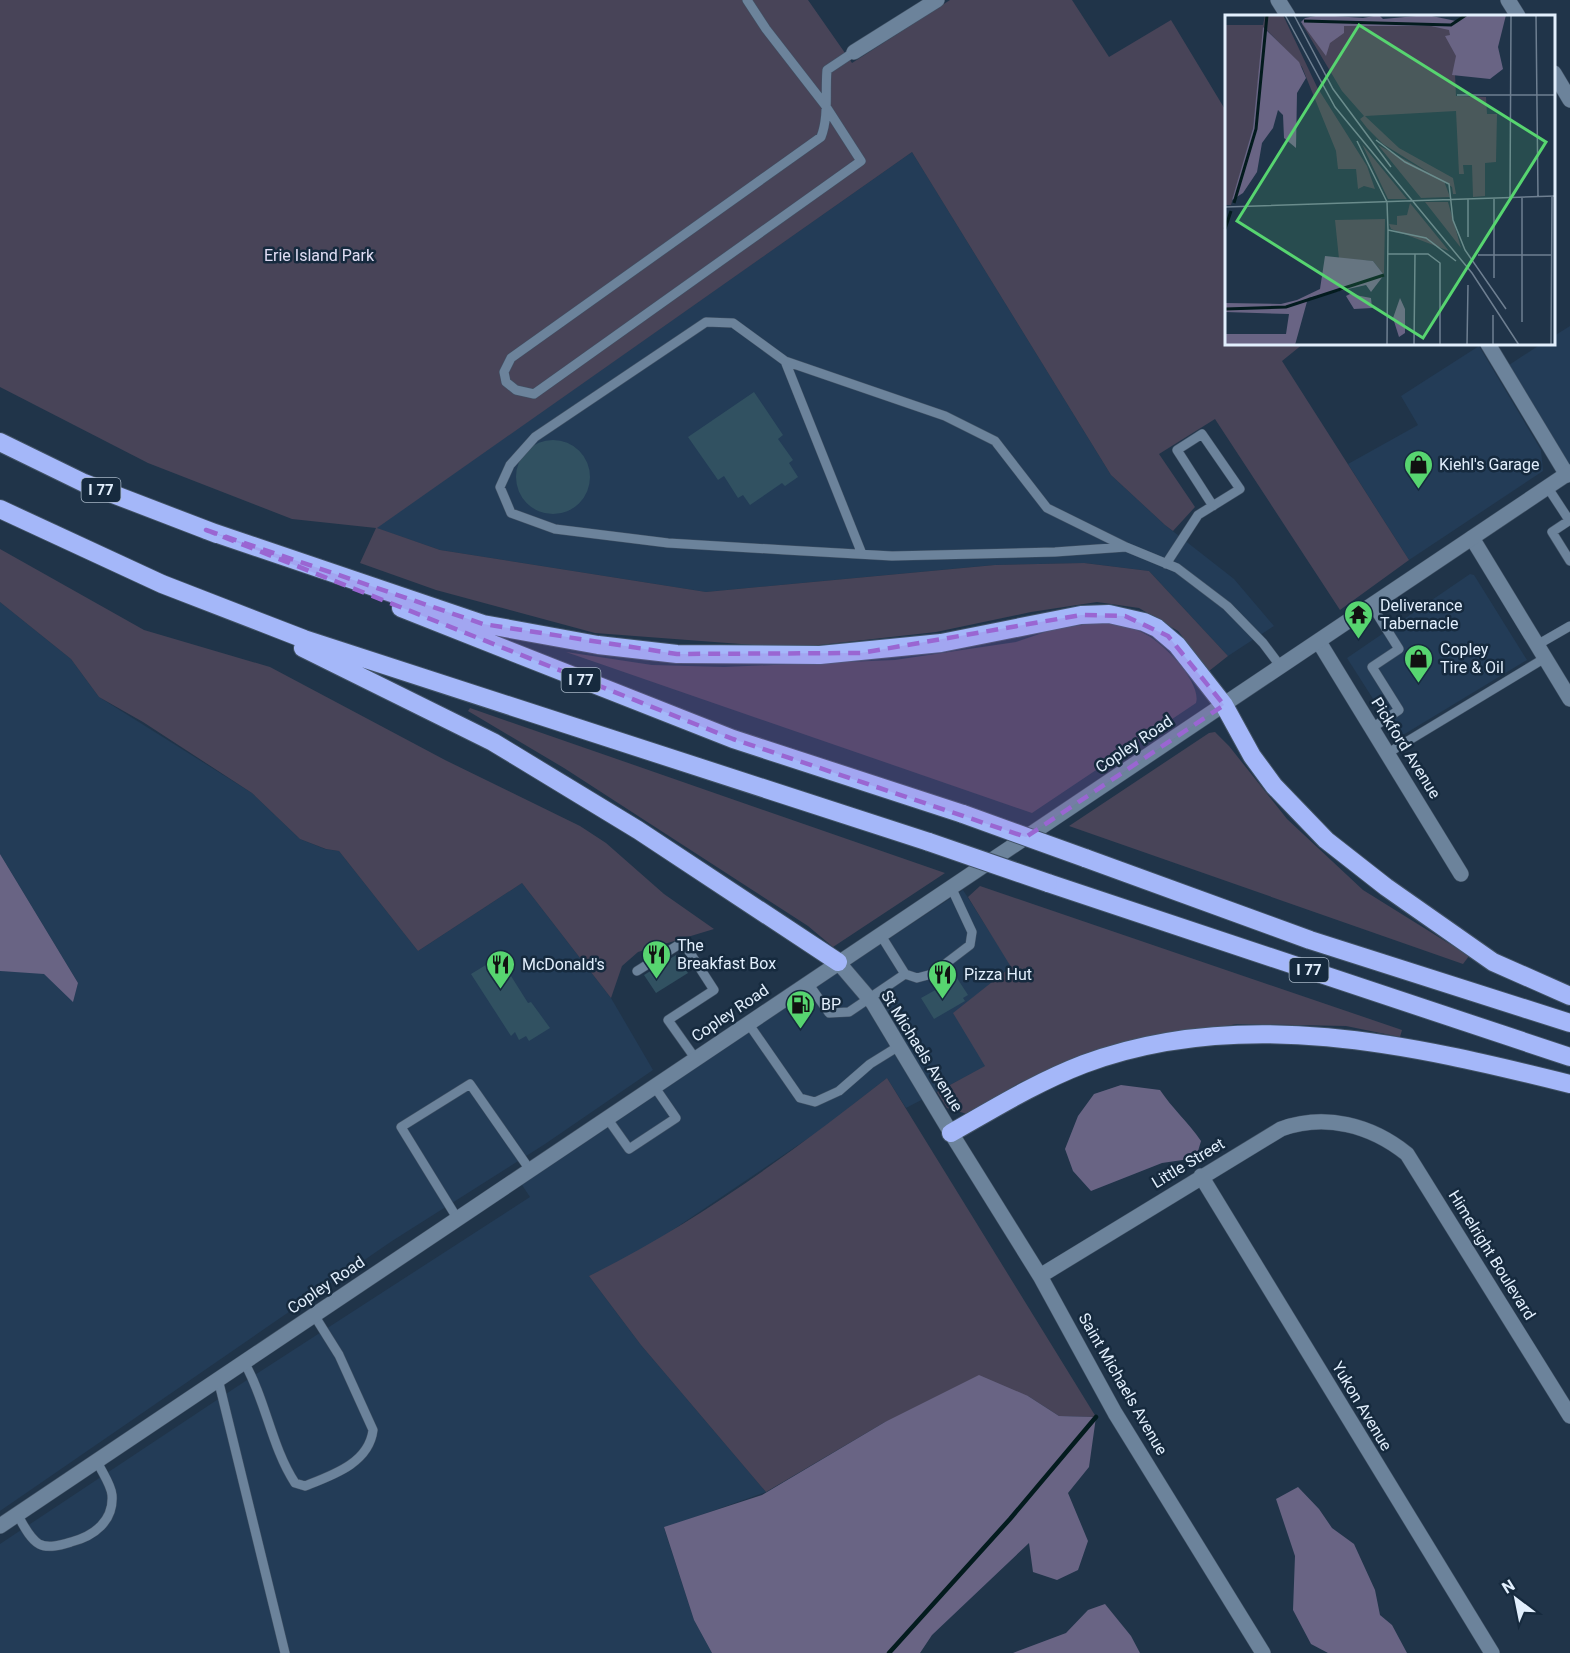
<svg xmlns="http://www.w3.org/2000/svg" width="1570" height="1653" font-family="Roboto,sans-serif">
  <rect width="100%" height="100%" fill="#203449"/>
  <path fill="#233c57" d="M912,152L1111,475L1165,525L1234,579L1274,626L1228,656L1149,571L1085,563L994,565L706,592L440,550L376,528Z
    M1570,326V472L1503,369L1541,344H1554V336Z
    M1479,346L1541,450L1543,471L1409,560L1348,464L1418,425L1401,396Z
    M1470,574L1474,575L1527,660L1398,738L1347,658Z
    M0,602L71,659L99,697L252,793L300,839L325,849L339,851L418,951L522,883L611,998L653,1070L545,1144L392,1241L0,1511V971L44,973L73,1001L78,983L0,854Z
    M963,890L1012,967L986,1066L906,1108L887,1078L822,1129L646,1248L589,1276L641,1345L766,1492L664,1528L694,1620L712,1653H0V1544L247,1380L530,1197L520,1182Z"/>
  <path fill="#484458" d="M0,0H808L852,63L950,0H1072L1109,57L1171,20L1226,111V344H1303L1282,361L1409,560L1340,610L1215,419L1159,454L1195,507L1173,531L1165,525L1111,475L912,152L377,528L440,550L706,592L995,565L1084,563L1149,571L1228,656L1209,671L1178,631L1139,608L1097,602L1031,612L936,632L792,648L595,633L436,590L360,563L376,528L292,519L148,463L0,387Z
    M0,549L144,630L270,667L445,760L580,826L606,843L664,894L714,929L638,952L622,966L611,998L522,883L418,951L339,851L326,849L300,839L252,793L143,722L99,697L71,659L0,602Z
    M1103,622C1119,624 1133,627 1147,635C1164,644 1202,683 1196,703L1032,813L566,652L652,665L724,667L895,660L1016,642L1054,629Z
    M470,708L945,873L833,947L808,926L564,768L468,711Z
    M1215,732L1229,746L1287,819L1363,890L1469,956L1463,964L1069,826L1209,733Z
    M980,886L1402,1030L1400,1037L1346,1026L1237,1024L1125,1043L1021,1082L967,1114L947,1108L937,1092L985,1066L953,1013L1011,967L968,897Z
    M887,1078L1096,1417L1059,1416L1028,1396L885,1422L766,1492L641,1345L589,1276C696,1223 794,1151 887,1078Z"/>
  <path fill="#696484" d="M0,854L78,983L73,1002L44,974L0,971Z
    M1121,1085L1160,1090C1172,1108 1188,1122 1201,1141L1196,1158L1162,1163L1091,1191L1073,1171L1065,1149L1078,1116L1094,1094Z
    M979,1375L1028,1396L1059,1416L1096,1417L1089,1467L1068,1493L1088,1541L1078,1570L1057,1580L1033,1572L1029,1543L932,1635L920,1653H712L694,1620L664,1527L762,1495L885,1422Z
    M1298,1487L1319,1509L1332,1528L1354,1544L1375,1590L1380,1615L1392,1625L1407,1653H1328L1311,1644L1293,1610L1295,1556L1276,1499Z
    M1105,1604L1131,1636L1140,1653H1013L1066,1633L1088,1610Z"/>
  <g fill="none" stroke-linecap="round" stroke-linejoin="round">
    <path stroke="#031b1e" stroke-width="4.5" d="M889,1653L1010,1519L1096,1417"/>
  </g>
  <path fill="#315161" d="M754,392L783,435L778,439L793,460L789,463L798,477L785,486L782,483L750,505L743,495L738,498L724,476L718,480L688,437Z
    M516 477a37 37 0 1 1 74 0a37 37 0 1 1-74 0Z
    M676,955L688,973L656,993L644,975Z
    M499,957L528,1003L531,1002L550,1028L529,1041L526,1036L519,1040L515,1032L511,1036L471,974Z
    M957,978L968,995L963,998L965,1001L934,1019L921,998Z"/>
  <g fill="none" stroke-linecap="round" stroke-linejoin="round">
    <defs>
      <path id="lane" d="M747,0L766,29L825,105L861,161L534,394L516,390L506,382L504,372L511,358L821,137C829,117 825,92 827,70L854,52
        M785,361L862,554
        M1548,488L1569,520
        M1570,520L1552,532L1570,561
        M1126,547L1047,508L995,441L945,416L785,361L733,323L706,322L535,437L510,465L500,487L511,513L555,529L668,543L786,550L892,556L1055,552L1126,547L1177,568L1227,606L1263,643L1281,667
        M1166,564L1198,515L1240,489L1202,434L1177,450L1213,506
        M1372,606L1399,649L1372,667L1399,710L1372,728
        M1537,645L1570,626
        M1388,753L1545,658
        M880,934L905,974
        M637,971L683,942L714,990L668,1020L695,1058
        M808,983L829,1013L849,1012L905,974L917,978L932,974L970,945L972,932L951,887
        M748,1023L800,1098L815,1102L839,1091L870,1064L899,1046
        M607,1118L629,1149L676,1118L654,1086
        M457,1218L401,1127L470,1084L530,1170
        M244,1362C266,1400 271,1446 295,1483L305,1486C333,1475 369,1463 373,1430L339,1355L314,1315
        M218,1379L285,1653
        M17,1514C23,1524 29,1538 39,1544C48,1549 61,1545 71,1542C94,1536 114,1521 112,1495C111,1484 101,1471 97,1461"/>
      <path id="street" d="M1278,0L1288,16
        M1508,0L1518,16
        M854,52L937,0
        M1554,73L1570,100
        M1488,344L1567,475
        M1472,538L1570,699
        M1319,642L1461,874
        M951,1133L1040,1276L1115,1413L1263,1653
        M1201,1176L1492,1653
        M1040,1276L1281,1129C1325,1113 1371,1125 1407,1154L1570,1416"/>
      <path id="secondary" d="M838,962L873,1003L951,1133
        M0,1526L1570,472"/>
      <path id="highway" d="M0,442L84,483L217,534
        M0,509L162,584L304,639L929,842
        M206,530L483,624L598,645L677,654L820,655L941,643L1081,615L1109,614L1144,622L1157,628L1177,645L1224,705L1252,756L1274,786L1326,840L1386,887L1493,962L1570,996
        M401,608L733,739L963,814
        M303,648L493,742L638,830L838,962
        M1085,858L1310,940L1570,1023
        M1048,883L1570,1057
        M951,1133C995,1108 1037,1082 1084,1064C1242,1005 1413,1045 1570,1084"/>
    </defs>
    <use href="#lane" stroke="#415265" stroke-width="10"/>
    <use href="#street" stroke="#415265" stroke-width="16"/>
    <use href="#secondary" stroke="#415265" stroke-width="16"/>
    <use href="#highway" stroke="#415265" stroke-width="20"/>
    <use href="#lane" stroke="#6c839b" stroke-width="9"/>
    <use href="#street" stroke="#6c839b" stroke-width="15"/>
    <use href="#secondary" stroke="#6c839b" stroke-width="15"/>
    <use href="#highway" stroke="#a4b7f9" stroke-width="18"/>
    <defs>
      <path id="highway-bridge" d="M963,814L1085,858
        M929,842L1048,883"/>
    </defs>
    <use href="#highway-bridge" stroke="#415265" stroke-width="20" stroke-linecap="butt"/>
    <use href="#highway-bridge" stroke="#a4b7f9" stroke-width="18"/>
  </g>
  <path fill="#9a66d2" fill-opacity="0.2" stroke="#9a66d2" stroke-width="4.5" stroke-dasharray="12 8" stroke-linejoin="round" d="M206,530L483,624L677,654L861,653L1081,615L1125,616L1168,636L1224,705L1026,837L733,739Z"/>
  <defs>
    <symbol id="shop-pin" viewBox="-11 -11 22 30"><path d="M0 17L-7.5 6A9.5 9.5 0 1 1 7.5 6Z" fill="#57d570" stroke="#162a3e"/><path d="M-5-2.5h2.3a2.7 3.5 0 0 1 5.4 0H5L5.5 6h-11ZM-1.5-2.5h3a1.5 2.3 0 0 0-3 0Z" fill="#111"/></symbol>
    <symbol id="temple-pin" viewBox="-11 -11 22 30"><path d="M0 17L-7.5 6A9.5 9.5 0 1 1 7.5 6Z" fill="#57d570" stroke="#162a3e"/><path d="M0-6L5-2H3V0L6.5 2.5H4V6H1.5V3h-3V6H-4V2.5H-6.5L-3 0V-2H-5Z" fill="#111"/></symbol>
    <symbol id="restaurant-pin" viewBox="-11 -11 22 30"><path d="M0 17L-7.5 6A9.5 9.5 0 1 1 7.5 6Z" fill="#57d570" stroke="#162a3e"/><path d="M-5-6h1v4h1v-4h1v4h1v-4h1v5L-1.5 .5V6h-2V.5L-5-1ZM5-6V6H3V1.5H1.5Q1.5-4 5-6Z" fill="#111"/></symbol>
    <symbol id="fuel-pin" viewBox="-11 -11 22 30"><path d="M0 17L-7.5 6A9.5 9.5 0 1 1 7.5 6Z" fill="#57d570" stroke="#162a3e"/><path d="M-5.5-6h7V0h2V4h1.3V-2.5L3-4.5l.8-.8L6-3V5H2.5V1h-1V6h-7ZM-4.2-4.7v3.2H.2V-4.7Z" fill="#111"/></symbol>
  </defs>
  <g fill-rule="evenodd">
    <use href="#shop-pin" x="1402" y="448" width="33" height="45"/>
    <use href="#temple-pin" x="1342" y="598" width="33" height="45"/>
    <use href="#shop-pin" x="1402" y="642" width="33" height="45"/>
    <use href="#restaurant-pin" x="640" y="938" width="33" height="45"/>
    <use href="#restaurant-pin" x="484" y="948" width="33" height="45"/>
    <use href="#restaurant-pin" x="926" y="958" width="33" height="45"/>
    <use href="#fuel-pin" x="784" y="988" width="33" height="45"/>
  </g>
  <g text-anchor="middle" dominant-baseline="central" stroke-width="5" stroke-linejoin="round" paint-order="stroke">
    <g fill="#162a3e" stroke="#a5b4c4" stroke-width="1.5">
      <rect x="81.5" y="478" width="39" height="24" rx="4.5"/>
      <rect x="561.5" y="668" width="39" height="24" rx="4.5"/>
      <rect x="1289.5" y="958" width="39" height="24" rx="4.5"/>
    </g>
    <g font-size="15" font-weight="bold" fill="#e2effd">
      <text x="101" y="490">I 77</text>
      <text x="581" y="680">I 77</text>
      <text x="1309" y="970">I 77</text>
    </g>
    <g font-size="16" fill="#e1def5" stroke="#162a3e">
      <text x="319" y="255">Erie Island Park</text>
    </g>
    <g font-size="16" fill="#e2effd" stroke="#162a3e" text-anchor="start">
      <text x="1439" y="464">Kiehl's Garage</text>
      <text x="1380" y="605">Deliverance<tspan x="1380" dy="18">Tabernacle</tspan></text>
      <text x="1440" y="649">Copley<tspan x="1440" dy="18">Tire &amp; Oil</tspan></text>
      <text x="677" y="945">The<tspan x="677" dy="18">Breakfast Box</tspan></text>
      <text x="522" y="964">McDonald's</text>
      <text x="964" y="974">Pizza Hut</text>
      <text x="821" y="1004">BP</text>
    </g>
    <g font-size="16" fill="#e2effd" stroke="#162a3e">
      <text transform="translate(1134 744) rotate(-34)">Copley Road</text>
      <text transform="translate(1406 748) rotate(58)">Pickford Avenue</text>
      <text transform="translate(730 1013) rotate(-34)">Copley Road</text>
      <text transform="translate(922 1051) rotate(58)">St Michaels Avenue</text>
      <text transform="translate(1188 1163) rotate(-31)">Little Street</text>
      <text transform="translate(1492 1255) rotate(58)">Himelright Boulevard</text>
      <text transform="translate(326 1285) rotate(-34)">Copley Road</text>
      <text transform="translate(1123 1384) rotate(60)">Saint Michaels Avenue</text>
      <text transform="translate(1362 1406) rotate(59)">Yukon Avenue</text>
    </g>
  </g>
  <g transform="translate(1225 15)">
    <rect width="330" height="330" fill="#203449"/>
    <path d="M40,0H58L92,72L142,151L150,174L139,171L133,174L131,154H113L111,136L77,52L39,12L28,113L6,190H0V10H38ZM238,0H271V58L230,59L231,81L261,82L262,99H272L271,147L260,148V181L248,182L247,150H238L239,159H234L231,96L140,101L174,133L228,163L231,179H228L227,172L158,129L142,113L135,104L139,101L117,76L77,9H227ZM137,129L182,184H163ZM153,130L219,166L225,182L196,183ZM200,187H223L236,233ZM185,188L224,236L166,214L164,209L172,210V201L182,200ZM160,204L159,260L148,246L114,244L110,205Z" fill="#484458"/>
    <path d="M96,0L138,3L154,0L158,4L202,0L231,6L241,0H281L273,32L278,54L265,64L227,60L231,41L220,21L225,20L224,15L206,11H119V18L105,28L101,41L76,7L80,3ZM38,12L74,47L81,63L72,78L71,133L59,123L58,100L53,95L48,113L37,128L32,157L18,178L7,185L28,113ZM100,241L148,246L159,260L146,277L141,270L83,283L70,330H0V319H61L64,299L0,297V288L56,289L72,285L95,274ZM125,279L146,283L147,293L129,294L121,281ZM175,283L180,294V318L174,322L168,303Z" fill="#696484"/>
    <path fill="none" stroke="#031b1e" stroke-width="3" d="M79,6L226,10L241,0M9,188L31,114L42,0M0,214L6,196M0,294L61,292L159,260"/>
    <path fill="none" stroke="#6e7f91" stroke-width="1.5" d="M60,0L110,92L247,258L294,330M69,0L108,74L166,152M311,0L313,182M232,80H330M151,125L180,147L224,169L228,205L240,235L281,294M132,126L162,187M285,183L286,1M162,187L163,215M0,192L330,181M163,215L201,223L231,246M243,222V184M163,239H203L215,248V330M253,240H327M269,263V183M297,307V182M162,330L163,215M189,330L190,239M242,330L243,270M268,330V300M326,330L327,181"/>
    <path fill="#57d570" fill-opacity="0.15" stroke="#57d570" stroke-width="3" d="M134,10L321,127L198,323L12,206Z"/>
    <rect width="330" height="330" fill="none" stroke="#e2effd" stroke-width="3"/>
  </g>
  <g transform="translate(1516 1599) rotate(328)" stroke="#162a3e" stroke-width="4.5" paint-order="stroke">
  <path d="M0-4.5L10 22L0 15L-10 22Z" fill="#e2effd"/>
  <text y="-9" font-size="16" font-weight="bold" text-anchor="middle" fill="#e2effd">N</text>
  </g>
</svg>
